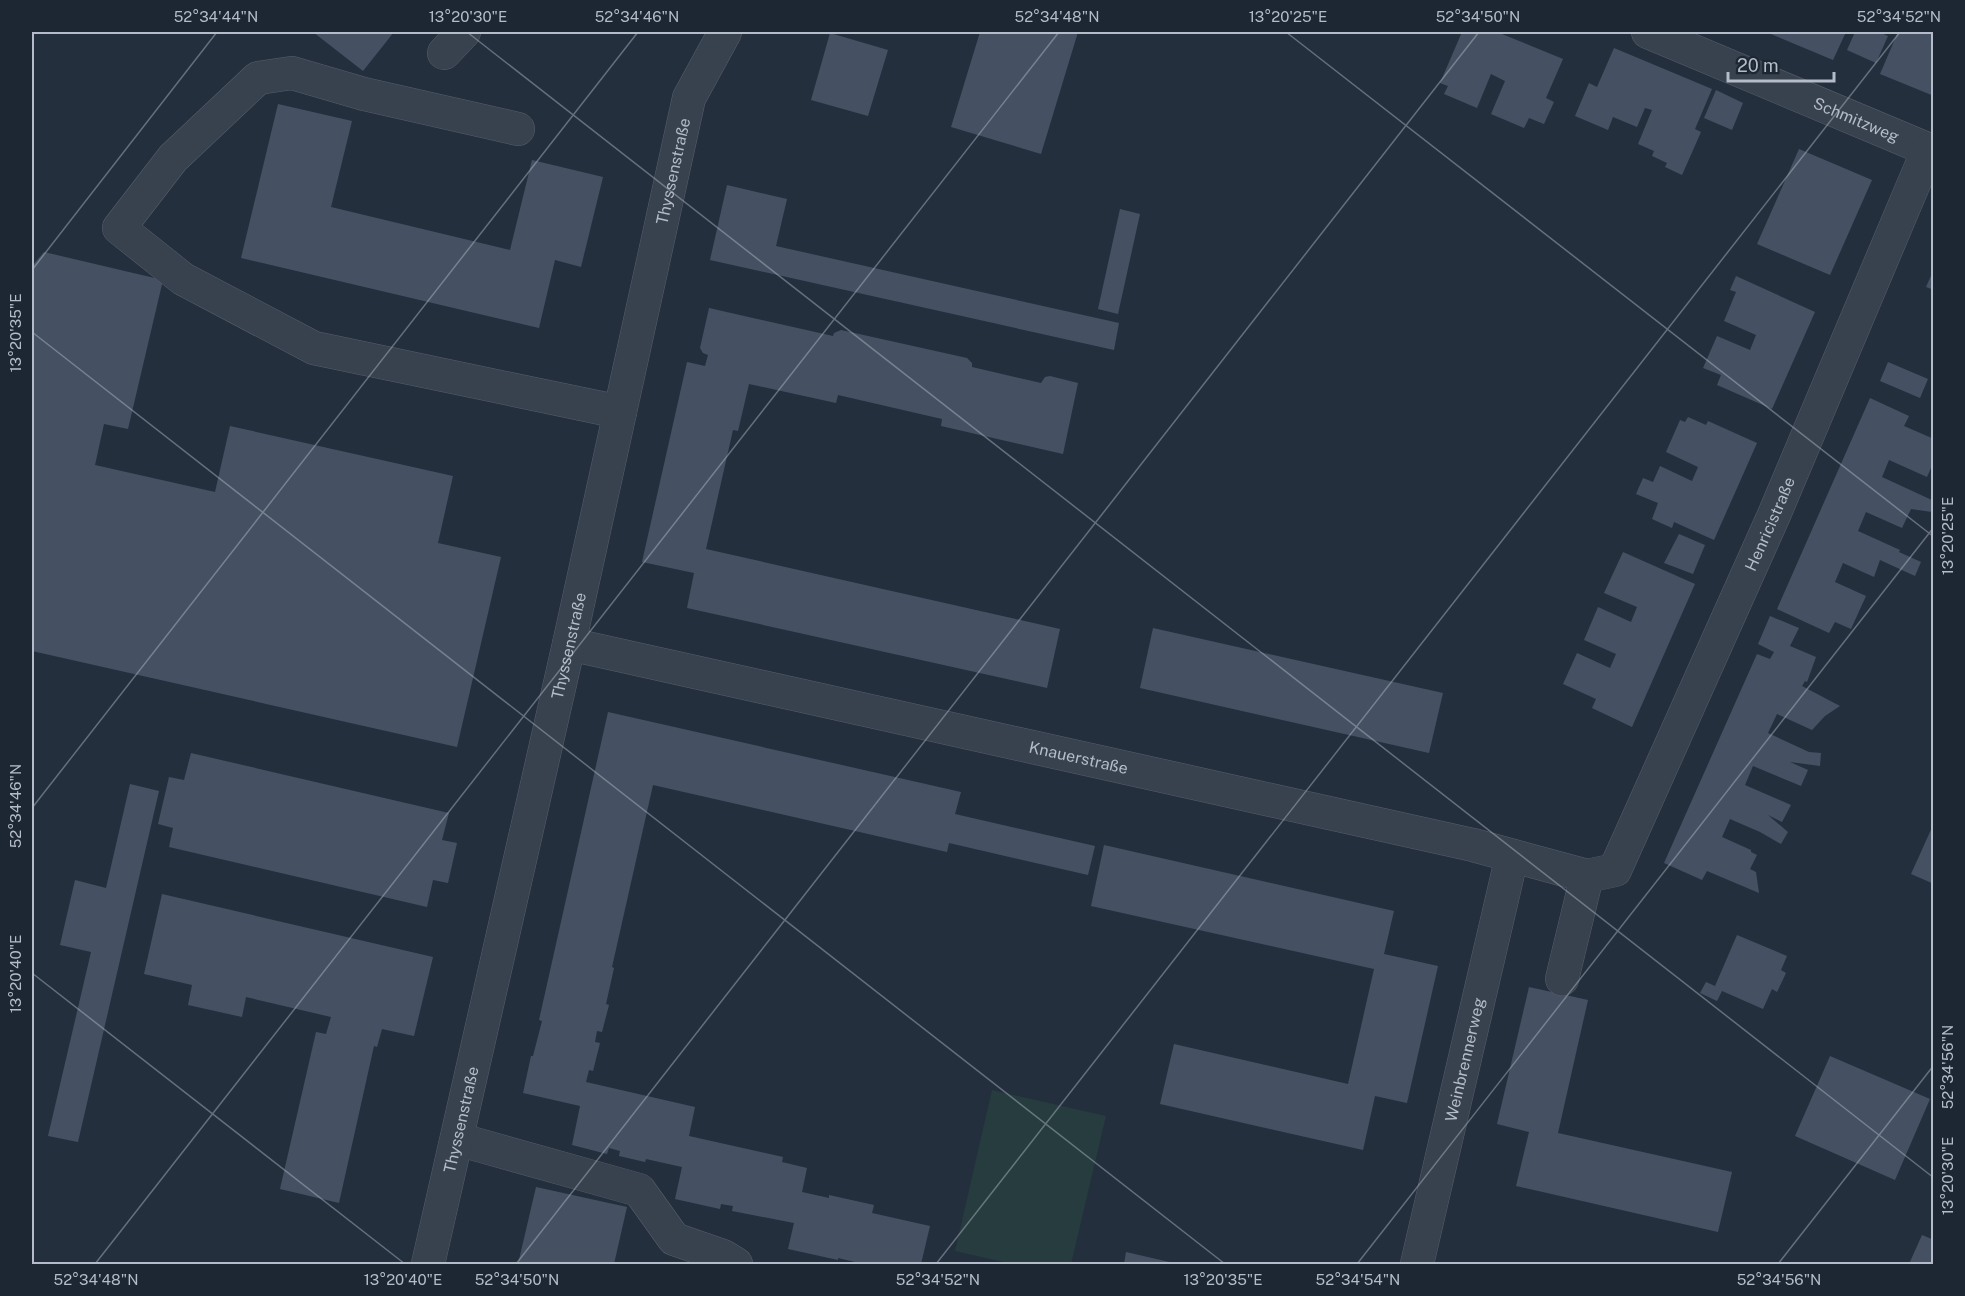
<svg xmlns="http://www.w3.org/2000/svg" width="1965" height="1296" font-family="'Public Sans',sans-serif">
  <rect width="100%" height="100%" fill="#242f3e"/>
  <path fill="#263c3f" d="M992,1090L1106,1116L1071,1264H1012L955,1251Z"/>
  <path fill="#455162" d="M313,32H394L363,71Z
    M980,32H1078L1041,154L951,127Z
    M1462,32H1497L1563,59L1546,98L1554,102L1544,124L1529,118L1524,128L1491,114L1505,81L1491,74L1477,108L1444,94L1448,86L1440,83Z
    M1766,32H1846L1833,60Z
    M1855,32H1879L1888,36L1876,63L1847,50Z
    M1898,32H1934V96L1880,74Z
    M830,33L888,50L868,116L811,100Z
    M1614,48L1712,89L1695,129L1701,132L1682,175L1665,167L1667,163L1652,156L1654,151L1638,144L1652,110L1645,108L1637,127L1613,117L1608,130L1575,116L1589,83L1597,87Z
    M1716,90L1743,103L1732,130L1704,118Z
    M278,104L352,121L331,207L510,250L532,160L603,177L581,267L555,260L539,328L241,258Z
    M1799,149L1872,180L1830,275L1757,244Z
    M727,185L787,199L776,246L1119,323L1114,350L710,260Z
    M1120,209L1140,214L1118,314L1098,309Z
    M44,252L163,280L128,429L104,424L95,465L215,492L230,426L453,476L438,543L501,557L457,747L32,651V266Z
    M1934,269V290L1926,287Z
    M1736,276L1815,312L1772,409L1717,385L1721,375L1703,368L1717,336L1750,350L1756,335L1724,321L1736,292L1730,290Z
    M709,308L833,336L834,333L841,330L967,358L972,363V367L1041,383L1045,377L1050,376L1078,383L1063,454L941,426L942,419L838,395L836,403L749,384L738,431L733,430L706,549L1060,629L1047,688L687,608L694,573L642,562L687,362L705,366L708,355L703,353L700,348Z
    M1888,362L1928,379L1920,398L1880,381Z
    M1870,398L1909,416L1904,426L1934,439V461L1927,477L1889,460L1882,477L1934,501V510L1932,512L1911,509L1902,528L1866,512L1858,531L1900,550L1899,552L1921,562L1915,576L1880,560L1874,577L1843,563L1835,582L1866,596L1851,629L1835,622L1829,633L1777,609Z
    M1688,417L1706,425L1708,421L1757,443L1714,540L1674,522L1672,528L1652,519L1658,503L1636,494L1643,478L1653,482L1660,466L1692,481L1698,467L1666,452L1680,420L1685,422Z
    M1679,534L1705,545L1693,574L1664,563Z
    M1623,552L1695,584L1632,727L1592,708L1596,699L1563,684L1577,653L1610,668L1616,654L1584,640L1598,607L1631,622L1637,607L1604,593Z
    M1770,616L1799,628L1790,646L1816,657L1807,682L1805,681L1802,686L1840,706L1825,716L1812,730L1777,714L1768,733L1809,752L1821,753L1820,766L1790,762L1808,770L1801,786L1753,766L1745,785L1791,805L1782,822L1768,815L1788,832L1781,844L1760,832L1730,819L1722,837L1751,850V852L1757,855L1750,869L1756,872L1759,893L1707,871L1702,880L1664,863L1757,654L1770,659L1774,652L1758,644Z
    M1153,628L1443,693L1429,753L1140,688Z
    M608,712L961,792L955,814L1095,846L1088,875L949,843L947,852L653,785L612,967L614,968L606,1004L609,1005L602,1032L597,1031L595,1042L600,1043L593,1071L589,1070L586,1082L695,1107L689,1136L783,1157L782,1162L807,1168L802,1192L829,1198V1195L874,1205L872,1213L930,1226L921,1264H859V1263L838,1258V1260L788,1249L794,1223L732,1211L733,1206L721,1204L720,1209L675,1199L682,1167L646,1159L645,1162L619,1156L620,1151L609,1148L607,1154L572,1145L580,1106L523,1093L531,1056H533L542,1021L539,1020Z
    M191,753L449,813L442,840L457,843L448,883L433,880L427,907L169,847L173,828L158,824L169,777L184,780Z
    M130,784L159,791L78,1142L48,1136L91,952L60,945L75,880L106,888Z
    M1934,823V884L1911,874Z
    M1104,845L1394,911L1384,954L1438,966L1407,1103L1375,1096L1363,1150L1160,1104L1174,1044L1348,1084L1374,969L1091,906Z
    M162,894L433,957L414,1036L382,1029L377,1047L374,1046L339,1203L280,1189L316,1032L326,1034L331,1017L246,997L242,1017L188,1005L192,985L144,974Z
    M1737,935L1787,956L1781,970L1786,973L1777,992L1772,989L1763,1009L1722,991L1717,1001L1700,993L1706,982L1715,986Z
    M1529,987L1588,1000L1558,1133L1732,1172L1718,1232L1516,1186L1529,1132L1497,1124Z
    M1830,1056L1930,1099L1895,1180L1795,1136Z
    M536,1187L627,1207L614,1264H518Z
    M1922,1235L1934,1240V1264H1909Z
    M1126,1252L1178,1264H1124Z"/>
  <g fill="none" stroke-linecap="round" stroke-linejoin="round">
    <defs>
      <g id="minor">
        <path id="s1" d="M1648,32L1934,152"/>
        <path d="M444,53L464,32"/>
        <path d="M518,129L364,94L292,73L258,78L173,158L119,228L183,279L314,348L620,412"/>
        <path id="s2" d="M569,644L1473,845L1587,876L1615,870L1774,515L1928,150"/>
        <path d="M1562,979L1587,876"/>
        <path d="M457,1139L639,1190L674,1239L723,1256L736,1264"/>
        <path id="s3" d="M428,1264L569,644L689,98L725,32"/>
        <path id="s4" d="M1417,1264L1512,856"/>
      </g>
    </defs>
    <use href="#minor" stroke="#565f6c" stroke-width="34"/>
    <use href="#minor" stroke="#38414e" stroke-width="33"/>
  </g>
  <path fill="none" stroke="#b4bcc9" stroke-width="1.5" stroke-opacity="0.45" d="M467,32L1934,1178M1286,32L1934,537M32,270L217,32M32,332L1225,1264M32,808L638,32M32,973L405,1264M95,1264L1059,32M516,1264L1479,32M936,1264L1900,32M1357,1264L1934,527M1778,1264L1934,1065"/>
  <g text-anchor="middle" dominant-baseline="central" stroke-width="4.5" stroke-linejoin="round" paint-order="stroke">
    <g font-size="16" fill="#b4bcc9" stroke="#1d2633">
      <text stroke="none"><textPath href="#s1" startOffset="226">Schmitzweg</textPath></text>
      <text stroke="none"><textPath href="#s3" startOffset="1120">Thyssenstraße</textPath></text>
      <text stroke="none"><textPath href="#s2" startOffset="1452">Henricistraße</textPath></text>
      <text stroke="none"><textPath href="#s3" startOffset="634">Thyssenstraße</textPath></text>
      <text stroke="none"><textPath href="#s2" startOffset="522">Knauerstraße</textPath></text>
      <text stroke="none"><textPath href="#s4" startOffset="210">Weinbrennerweg</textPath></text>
      <text stroke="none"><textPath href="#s3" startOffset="148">Thyssenstraße</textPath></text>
    </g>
  </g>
  <rect width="1965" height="1296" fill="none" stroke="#1d2633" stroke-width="66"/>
  <path d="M1728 72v9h106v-9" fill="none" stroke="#b4bcc9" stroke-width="3"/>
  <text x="1737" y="72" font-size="18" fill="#b4bcc9" stroke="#1d2633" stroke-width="4.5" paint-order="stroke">20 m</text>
  <rect x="33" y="33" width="1899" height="1230" fill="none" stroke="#b4bcc9" stroke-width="2"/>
  <g font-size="15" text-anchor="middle" fill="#b4bcc9">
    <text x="216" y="22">52°34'44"N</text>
    <text x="468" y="22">13°20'30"E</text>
    <text x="637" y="22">52°34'46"N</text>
    <text x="1057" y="22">52°34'48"N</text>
    <text x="1288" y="22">13°20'25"E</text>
    <text x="1478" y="22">52°34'50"N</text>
    <text x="1899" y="22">52°34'52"N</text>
    <text transform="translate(16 333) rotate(-90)" y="5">13°20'35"E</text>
    <text transform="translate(1948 536) rotate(-90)" y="5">13°20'25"E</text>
    <text transform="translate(16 806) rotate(-90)" y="5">52°34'46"N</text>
    <text transform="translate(16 974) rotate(-90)" y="5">13°20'40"E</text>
    <text transform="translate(1948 1067) rotate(-90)" y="5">52°34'56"N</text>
    <text transform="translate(1948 1176) rotate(-90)" y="5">13°20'30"E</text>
    <text x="96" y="1285">52°34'48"N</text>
    <text x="403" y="1285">13°20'40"E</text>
    <text x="517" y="1285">52°34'50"N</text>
    <text x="938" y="1285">52°34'52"N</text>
    <text x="1223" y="1285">13°20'35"E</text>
    <text x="1358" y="1285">52°34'54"N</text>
    <text x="1779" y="1285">52°34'56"N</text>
  </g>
</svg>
